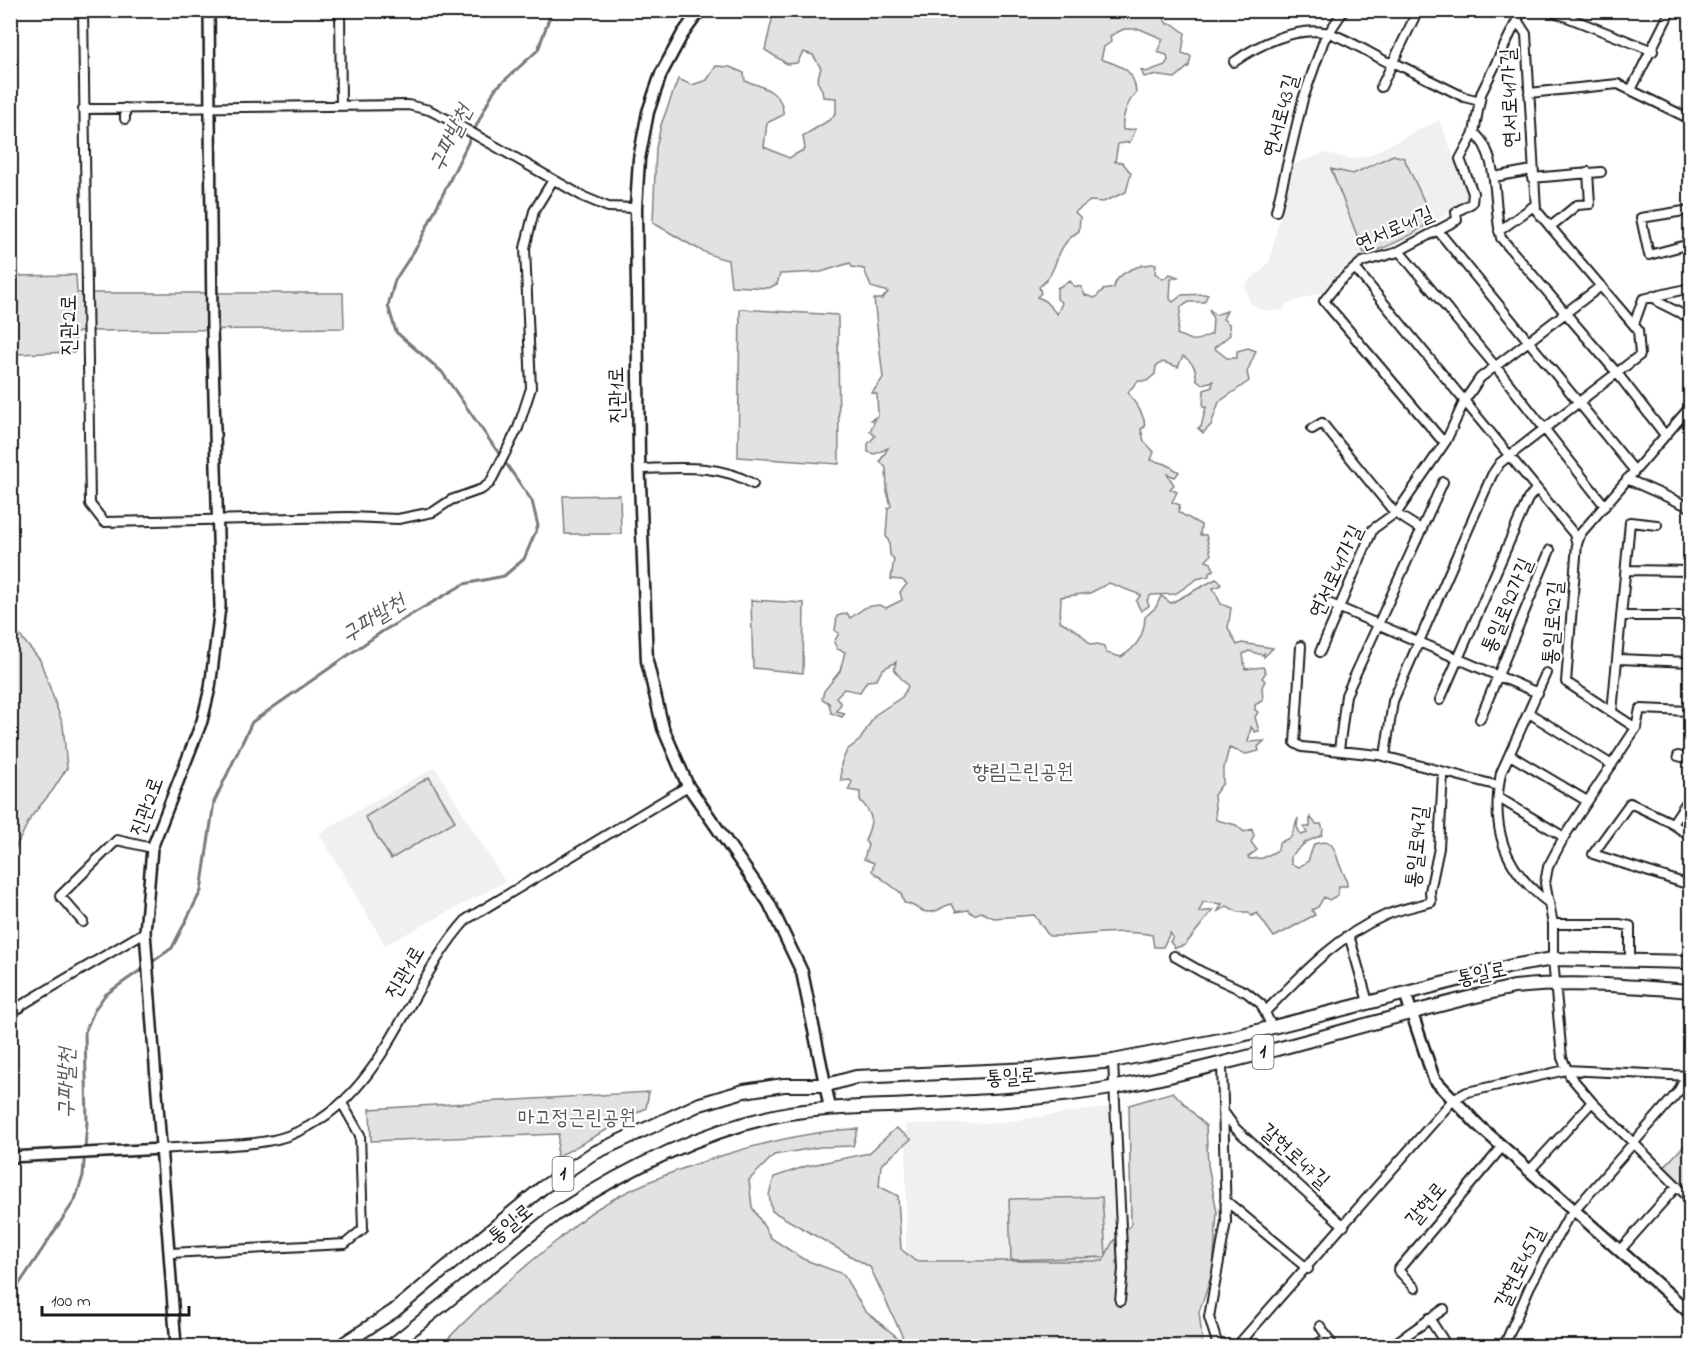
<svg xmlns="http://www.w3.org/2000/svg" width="1701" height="1357" font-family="'Indie Flower','Poor Story',sans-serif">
  <rect width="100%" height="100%" fill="#fff"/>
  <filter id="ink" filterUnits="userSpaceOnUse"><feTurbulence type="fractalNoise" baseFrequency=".0167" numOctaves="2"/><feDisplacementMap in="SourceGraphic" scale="12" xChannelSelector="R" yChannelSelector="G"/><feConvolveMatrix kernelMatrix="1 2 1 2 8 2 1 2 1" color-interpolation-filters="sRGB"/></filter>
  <g filter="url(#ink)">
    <path fill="#f0f0f0" d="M1439,120L1470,197L1465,203L1412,236L1354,261L1341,270L1322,292L1287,304L1282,311L1261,310L1250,303L1245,287L1249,280L1263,270L1270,260L1290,170L1296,163L1325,153L1351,159L1369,155Z
      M435,767L505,882L385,945L319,833Z
      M1109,1107L1116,1264L915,1269L906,1260V1124L997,1123Z"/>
    <path fill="#e2e2e2" stroke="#7f7f7f" stroke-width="1.5" d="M774,11H1160L1167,24H1173L1185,33L1182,53L1191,56L1189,66L1175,78L1153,75L1144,77L1141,70L1146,72L1165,65L1168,60L1167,55L1157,52L1163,39L1140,29H1124L1110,36L1111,42L1104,47L1101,59C1120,66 1135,68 1136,94C1128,100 1121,119 1123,130L1136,129L1130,142L1118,144L1115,162H1122L1131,173L1126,192L1103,202L1090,201L1075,212L1080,217L1079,231C1051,249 1061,271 1039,287L1041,293L1037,297L1044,300L1057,314L1062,303L1057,299V288L1070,281L1074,286L1081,287L1085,295L1095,298L1103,290L1114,288C1115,273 1141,263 1156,264L1155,273L1163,279L1170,274L1178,277L1171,279L1170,299L1173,302L1182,295L1208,294L1204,302H1189L1181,307L1177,334C1196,342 1191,343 1212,334L1213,319L1209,309L1215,315L1227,311L1223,319L1229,324L1230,335L1214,348L1227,358H1237V351L1248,348L1256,351L1247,372L1249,381L1219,402L1211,425L1203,433L1198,428L1201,427L1206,407H1203L1204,390L1212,387L1213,381L1202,384L1196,379C1197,368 1192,362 1183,356L1178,367L1163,362L1156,366L1155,374L1147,381H1138L1128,392C1135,405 1144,411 1145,427L1141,429L1144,441L1154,452L1151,460L1166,464L1179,472L1175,477L1167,474L1174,485L1170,489L1177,492L1172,502L1180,505L1178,512L1201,525L1200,535H1206L1211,555L1206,561L1211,563L1214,570L1209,572V576L1197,579L1175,594L1151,595L1147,600L1149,606L1141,611L1136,601L1141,595L1109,583L1090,593L1061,597L1060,621L1079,632L1091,645L1098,644L1104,646L1106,653L1121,657C1137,647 1144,636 1145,617L1156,607L1161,596L1171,603L1216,579L1221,583L1220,586L1213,588L1221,604L1231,608L1228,628L1237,645L1242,643L1273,648L1264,657V653L1262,655L1249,651L1243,654L1245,669L1263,667L1266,672L1262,678L1265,681L1262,687L1263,700L1255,705V710L1258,712L1255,717L1259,731L1255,732L1251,727L1248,742L1264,741L1258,747L1259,751L1246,754L1229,748L1223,772V783L1214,795L1216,820L1236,825L1244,832L1252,829L1254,836L1251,842L1257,850L1248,857L1250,859L1263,858L1278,850L1279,843L1291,837L1298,818L1297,827L1301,835L1307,833L1304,827H1310V817L1316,824H1321L1323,829L1322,835L1306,842L1291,856V864L1299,867L1308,861L1314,844C1333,838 1334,847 1339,863C1342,872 1347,876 1347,886H1339L1338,895L1329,900L1324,897L1318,907L1312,910L1315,915C1300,922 1289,930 1274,937L1257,913L1252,916L1248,912H1238L1227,906L1218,911L1222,904L1203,902L1199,912L1213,910L1185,945L1175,948L1170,942L1173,937L1170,933L1163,947H1154L1152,935C1117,928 1084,937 1049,936L1034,915L994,918L981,912L974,915L968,910L956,912L952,904C943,905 938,913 928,912C919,912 913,903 904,903L901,893L872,871L874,863L864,859L868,845L865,841C873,820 875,817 860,800V792L848,790L852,782L849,779L841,780V764L847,750L860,740L875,715L902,697L908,686L894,670L896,662L883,669L876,680L867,681L860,692L844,689L836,697L841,704L836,711L845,713L842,717L831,713L829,703L822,699L824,691L840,671L845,652L837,649L834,642L839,633L835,631L837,616L847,613L850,618L866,607L879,605L886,608L902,600L900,592L907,584L902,580L891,579L894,559L890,555L889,542L886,536L888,508L891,506L887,491L886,468L880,461L888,448L875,454L868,452V444L875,436L870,431L875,420H870L878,416L877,394L872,393L883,378L874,299H882L888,292L871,287L864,269L852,267L850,263L821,272L780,274L777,284L769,288L731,286L728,260C700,254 678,236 653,223L656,148L661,125L678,79L692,85L707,80L716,66L730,67L744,73L745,81C763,86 785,94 783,115L767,123L764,147L789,158L805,149L803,136L831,119L836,112V98L823,97L822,90L817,81L821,68L813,55L803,52L797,63L787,64L765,50Z
      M1393,155L1404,158L1429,212C1429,215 1430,218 1428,221C1423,232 1376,253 1364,253L1331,169L1353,174Z
      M76,275L77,293H343L344,328L88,331L75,333V352L16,354V332L11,331V295H15L16,276Z
      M740,309L838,315L839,464L738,457Z
      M620,495L621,534H565L563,496Z
      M751,600L804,603L803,673L753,668Z
      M11,625L40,660L63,725L67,768L53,790L31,817L11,857Z
      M429,777L455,821L391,859L365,817Z
      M649,1092L646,1108L556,1158L559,1134L371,1141L370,1109Z
      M1173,1092L1206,1126L1208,1165L1217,1212L1213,1272L1199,1312L1203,1346H907L870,1267L772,1211L769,1195L774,1177L807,1166L869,1153L896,1128L911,1139L881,1165L879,1186L898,1196L901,1249L915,1261H1103L1105,1257L1011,1260L1009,1199L1102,1197L1106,1255L1112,1243L1131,1225L1129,1105Z
      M858,1129L853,1146L820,1147L774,1155L749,1180L752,1207L771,1238L803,1259L843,1274L865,1311L897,1337L901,1346H441C477,1308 517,1272 559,1239C571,1229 584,1216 598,1208C658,1170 787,1131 858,1129Z
      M1690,1139V1194L1664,1167Z"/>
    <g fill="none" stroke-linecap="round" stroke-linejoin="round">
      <path stroke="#7a7a7a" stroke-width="3" d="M10,1298L75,1200L83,1176L87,1122L85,1032L95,1009L105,995L172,948L201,891L214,802L252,722L383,631L464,584L504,576L524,559L538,526L532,501L442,372L396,332L388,306L395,280L418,245L490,98L495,89L538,50L552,10"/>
      <defs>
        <path id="minor" d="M83,10L90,504L104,522L349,517L398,519L433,512L451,500L482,489L490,483L518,428L531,388L525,248L534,211L553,180
          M340,10L341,106
          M1549,10L1653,51
          M1234,62C1259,44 1293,28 1324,32C1337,33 1373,55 1387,62H1393L1464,97L1480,101
          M1381,87L1418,10
          M1631,90L1671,10
          M1529,93L1618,84L1690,119
          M125,108V119
          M83,109L408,105L429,110L451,121L584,197L608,207L636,208
          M1474,133C1500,153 1493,208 1501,238L1617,373L1665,435
          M1494,177L1532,170
          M1532,178L1601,172
          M1690,210L1641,218L1649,255L1690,244
          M1276,211L1303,99L1324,40L1344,10
          M1550,227L1577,205L1590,204L1588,172
          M1499,231L1535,205
          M1439,232L1634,470
          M1399,251L1496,367L1605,506
          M1355,268L1574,534L1577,544L1566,682L1636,728
          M1653,296L1660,303L1690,318
          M1634,324L1643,299L1690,288
          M1312,429L1322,423L1395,513L1422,530
          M1446,441L1440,438L1324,301L1338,283L1362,262L1395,253L1457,220L1456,212L1472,203L1473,193L1460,159L1474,133L1481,94L1522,10
          M639,469C677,468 719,463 753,484
          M1627,479L1690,507
          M1577,544L1581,533L1690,407
          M1626,570L1690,571
          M1319,599L1538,693
          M1622,616H1690
          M1301,646L1295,743L1302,747L1379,755L1499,786
          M1320,652L1373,529L1398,511L1446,441L1465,400L1480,378L1601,286
          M1619,659L1690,662
          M1546,673L1501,773C1490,828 1504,870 1549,903
          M1440,700L1528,499L1536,489
          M1690,711L1640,709L1636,728L1564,837L1548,867L1545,883L1553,924V959L1562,1058L1570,1076L1592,1102L1690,1199
          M1612,712L1630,522L1657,525
          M1529,713L1612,765
          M1480,719L1550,550
          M1339,750L1346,695L1443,482
          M1510,755L1587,801
          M1385,756L1393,701L1492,475L1500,463L1640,355L1638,330L1536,210L1526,34L1517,20
          M1678,756L1690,759
          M1499,798L1564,837
          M1672,824L1690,797
          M1690,836L1670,822L1630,803L1593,854L1690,885
          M83,922L60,896L117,840L152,848
          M1553,924H1619L1630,926V961
          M1347,936L1351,942L1368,1002
          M1174,956L1202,972L1246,992L1261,1004L1271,1025
          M10,998L20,1008
          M10,1012L145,932
          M1265,1012C1302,974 1337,936 1386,915C1400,909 1416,906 1431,902L1430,891L1439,848L1443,772
          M1113,1061L1123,1269L1120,1301
          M1223,1111L1236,1129L1344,1226
          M162,1149C196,1146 261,1147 290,1135C386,1098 404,988 467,919L688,786
          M1530,1170L1592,1102
          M1225,1200L1308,1269
          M1621,1249L1677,1186
          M170,1253L345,1244L363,1229L360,1135L342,1103
          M1415,1288L1398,1270L1503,1146
          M1429,1318L1447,1346
          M1320,1326L1333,1346
          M1218,1346L1209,1317L1226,1222L1222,1063
          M1237,1346L1453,1100L1467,1092L1566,1070L1690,1076
          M1314,1346L1327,1338
          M1391,1346L1444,1309
          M1504,1346L1530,1286L1567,1219L1678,1092L1686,1076"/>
        <path id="tertiary" d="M10,1157L162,1149
          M176,1346L145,932L152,848L202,721L210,688L220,607L212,326L209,10"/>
        <path id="secondary" d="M700,10L682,35L661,74L648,112L639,159L636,208L639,457L647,661L663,728L688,786L769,903L802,972L830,1108
          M1405,993L1434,1079L1478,1125L1690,1313"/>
        <path id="primary" d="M340,1346L394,1311L542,1188L592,1154L700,1104L744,1091L784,1085H827L856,1077L1032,1069L1113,1061L1230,1038L1512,966L1553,959L1690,962
          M391,1346L556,1214C626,1169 706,1128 789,1113C821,1108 855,1107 888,1106C964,1102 1042,1101 1117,1087C1251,1061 1381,1017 1514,987C1573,981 1632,986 1690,991"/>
      </defs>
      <use href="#minor" stroke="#1c1c1c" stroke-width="12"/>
      <use href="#tertiary" stroke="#1c1c1c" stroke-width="14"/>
      <use href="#secondary" stroke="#1c1c1c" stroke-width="15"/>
      <use href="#primary" stroke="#1c1c1c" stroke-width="16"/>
      <use href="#minor" stroke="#fff" stroke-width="8"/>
      <use href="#tertiary" stroke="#fff" stroke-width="9"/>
      <use href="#secondary" stroke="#fff" stroke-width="10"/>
      <use href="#primary" stroke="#fff" stroke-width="12"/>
    </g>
  </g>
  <g text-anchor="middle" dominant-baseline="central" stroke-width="4.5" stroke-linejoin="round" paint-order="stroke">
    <g fill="#fff" stroke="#606060" stroke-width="1.5">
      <rect x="1252.5" y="1035" width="21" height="34" rx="4.5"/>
      <rect x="552.5" y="1157" width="21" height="34" rx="4.5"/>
    </g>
    <g font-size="20" font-weight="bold" fill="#1c1c1c">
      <text x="1263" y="1052">1</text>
      <text x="563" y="1174">1</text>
    </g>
    <g font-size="21" fill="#1c1c1c" stroke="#fff">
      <text transform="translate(1511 98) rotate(-92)">연서로41가길</text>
      <text transform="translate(1282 116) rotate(-75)">연서로43길</text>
      <text transform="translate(1395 230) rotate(-24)">연서로41길</text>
      <text transform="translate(70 325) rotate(-90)">진관2로</text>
      <text transform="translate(618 395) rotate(-91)">진관1로</text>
      <text transform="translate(1337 572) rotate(-65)">연서로41가길</text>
      <text transform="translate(1508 606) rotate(-67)">통일로92가길</text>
      <text transform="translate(1554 623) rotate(-86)">통일로92길</text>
      <text transform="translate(148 807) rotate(-70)">진관2로</text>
      <text transform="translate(1418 847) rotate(-84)">통일로94길</text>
      <text transform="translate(406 973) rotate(-60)">진관1로</text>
      <text transform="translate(1482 975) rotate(-12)">통일로</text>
      <text transform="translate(1011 1078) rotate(-4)">통일로</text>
      <text transform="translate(1294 1157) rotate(42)">갈현로47길</text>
      <text transform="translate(1427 1205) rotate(-50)">갈현로</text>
      <text transform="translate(511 1225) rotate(-39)">통일로</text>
      <text transform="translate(1521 1268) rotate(-64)">갈현로45길</text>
    </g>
    <g font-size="21" fill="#575757" stroke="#fff">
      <text x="1023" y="773">향림근린공원</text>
      <text x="577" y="1119">마고정근린공원</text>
    </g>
    <g font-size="22" font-style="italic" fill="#5a5a5a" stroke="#fff">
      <text transform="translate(452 139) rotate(-64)">구파발천</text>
      <text transform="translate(374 620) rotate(-32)">구파발천</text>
      <text transform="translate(68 1083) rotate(-89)">구파발천</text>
    </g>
  </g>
  <rect width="1701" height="1357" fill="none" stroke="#fff" stroke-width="36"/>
  <rect x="18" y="18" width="1665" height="1321" fill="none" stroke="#1c1c1c" stroke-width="2" filter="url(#ink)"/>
  <path d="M42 1306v9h147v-9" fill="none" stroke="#1c1c1c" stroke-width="3"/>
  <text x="51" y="1306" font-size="18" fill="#1c1c1c" stroke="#ffffff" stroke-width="4.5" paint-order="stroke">100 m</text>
</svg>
